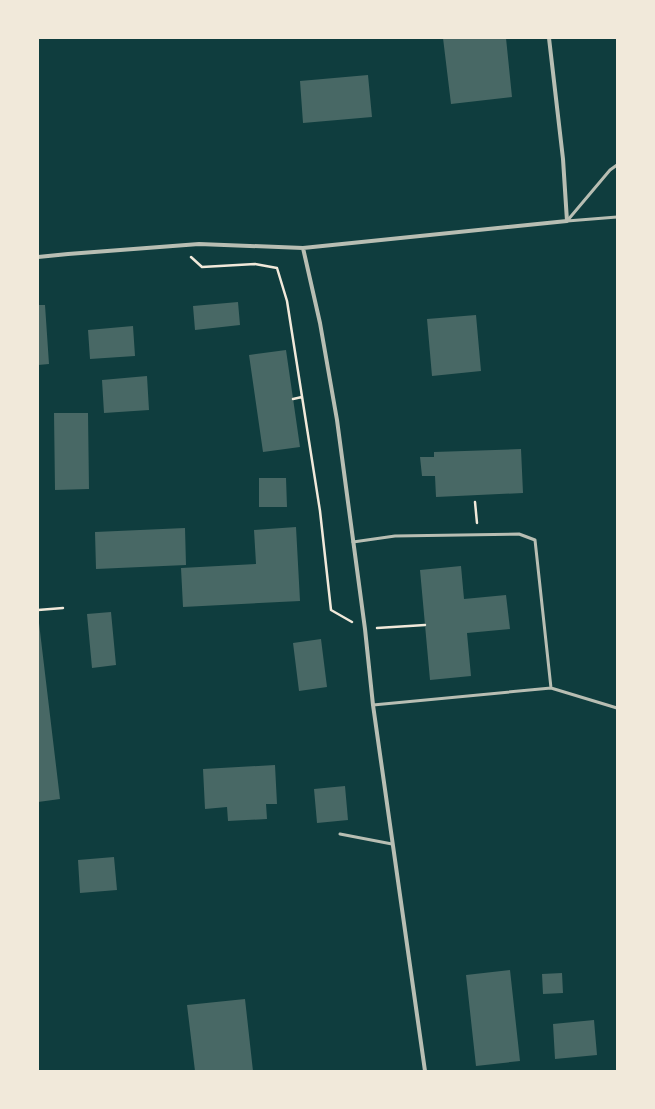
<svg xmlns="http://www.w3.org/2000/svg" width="655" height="1109" font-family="Barlow,sans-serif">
  <rect width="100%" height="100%" fill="#0f3d3e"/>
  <path fill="#486865" d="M443,38H506L512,97L451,104Z
    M368,75L372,117L303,123L300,81Z
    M238,302L240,325L195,330L193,306Z
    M38,305H45L49,364L38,365Z
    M476,315L481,371L432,376L427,319Z
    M133,326L135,356L90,359L88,330Z
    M286,350L300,447L263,452L249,355Z
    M147,376L149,410L104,413L102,380Z
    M54,413H88L89,489L55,490Z
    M521,449L523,493L436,497L435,476H422L420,457H434V452Z
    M259,478H286L287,507H259Z
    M296,527L300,601L183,607L181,568L256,564L254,530Z
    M185,528L186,565L96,569L95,532Z
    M461,566L464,599L506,595L510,629L467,633L471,676L430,680L420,570Z
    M111,612L116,665L92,668L87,614Z
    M38,623H39L60,799L38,802Z
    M321,639L327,687L299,691L293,643Z
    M275,765L277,804H266L267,819L228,821L227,807L205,809L203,769Z
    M345,786L348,820L317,823L314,789Z
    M114,857L117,890L80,893L78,860Z
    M510,970L520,1061L476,1066L466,975Z
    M562,973L563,993L543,994L542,974Z
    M245,999L253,1071H195L187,1005Z
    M594,1020L597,1055L555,1059L553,1024Z"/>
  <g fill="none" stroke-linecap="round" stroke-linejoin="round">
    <path stroke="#f1e9da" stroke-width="2.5" d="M191,257L202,267L255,264L277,268L287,301L320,511L331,610L352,622
      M293,399L302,397
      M475,502L477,523
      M38,610L63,608
      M377,628L425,625"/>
    <path stroke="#b8beb3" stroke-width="3" d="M567,221L610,170L617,165
      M567,221L617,217
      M353,542L395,536L519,534L535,540L551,688
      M373,705L551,688L617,708
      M340,834L392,844"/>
    <path stroke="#b8beb3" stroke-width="4" d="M303,248L320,323L337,420L365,629L373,705L425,1071
      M38,257L68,254L199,244L303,248L567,221L563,159L549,38"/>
  </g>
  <rect width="655" height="1109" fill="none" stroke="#f1e9da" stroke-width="78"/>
</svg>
